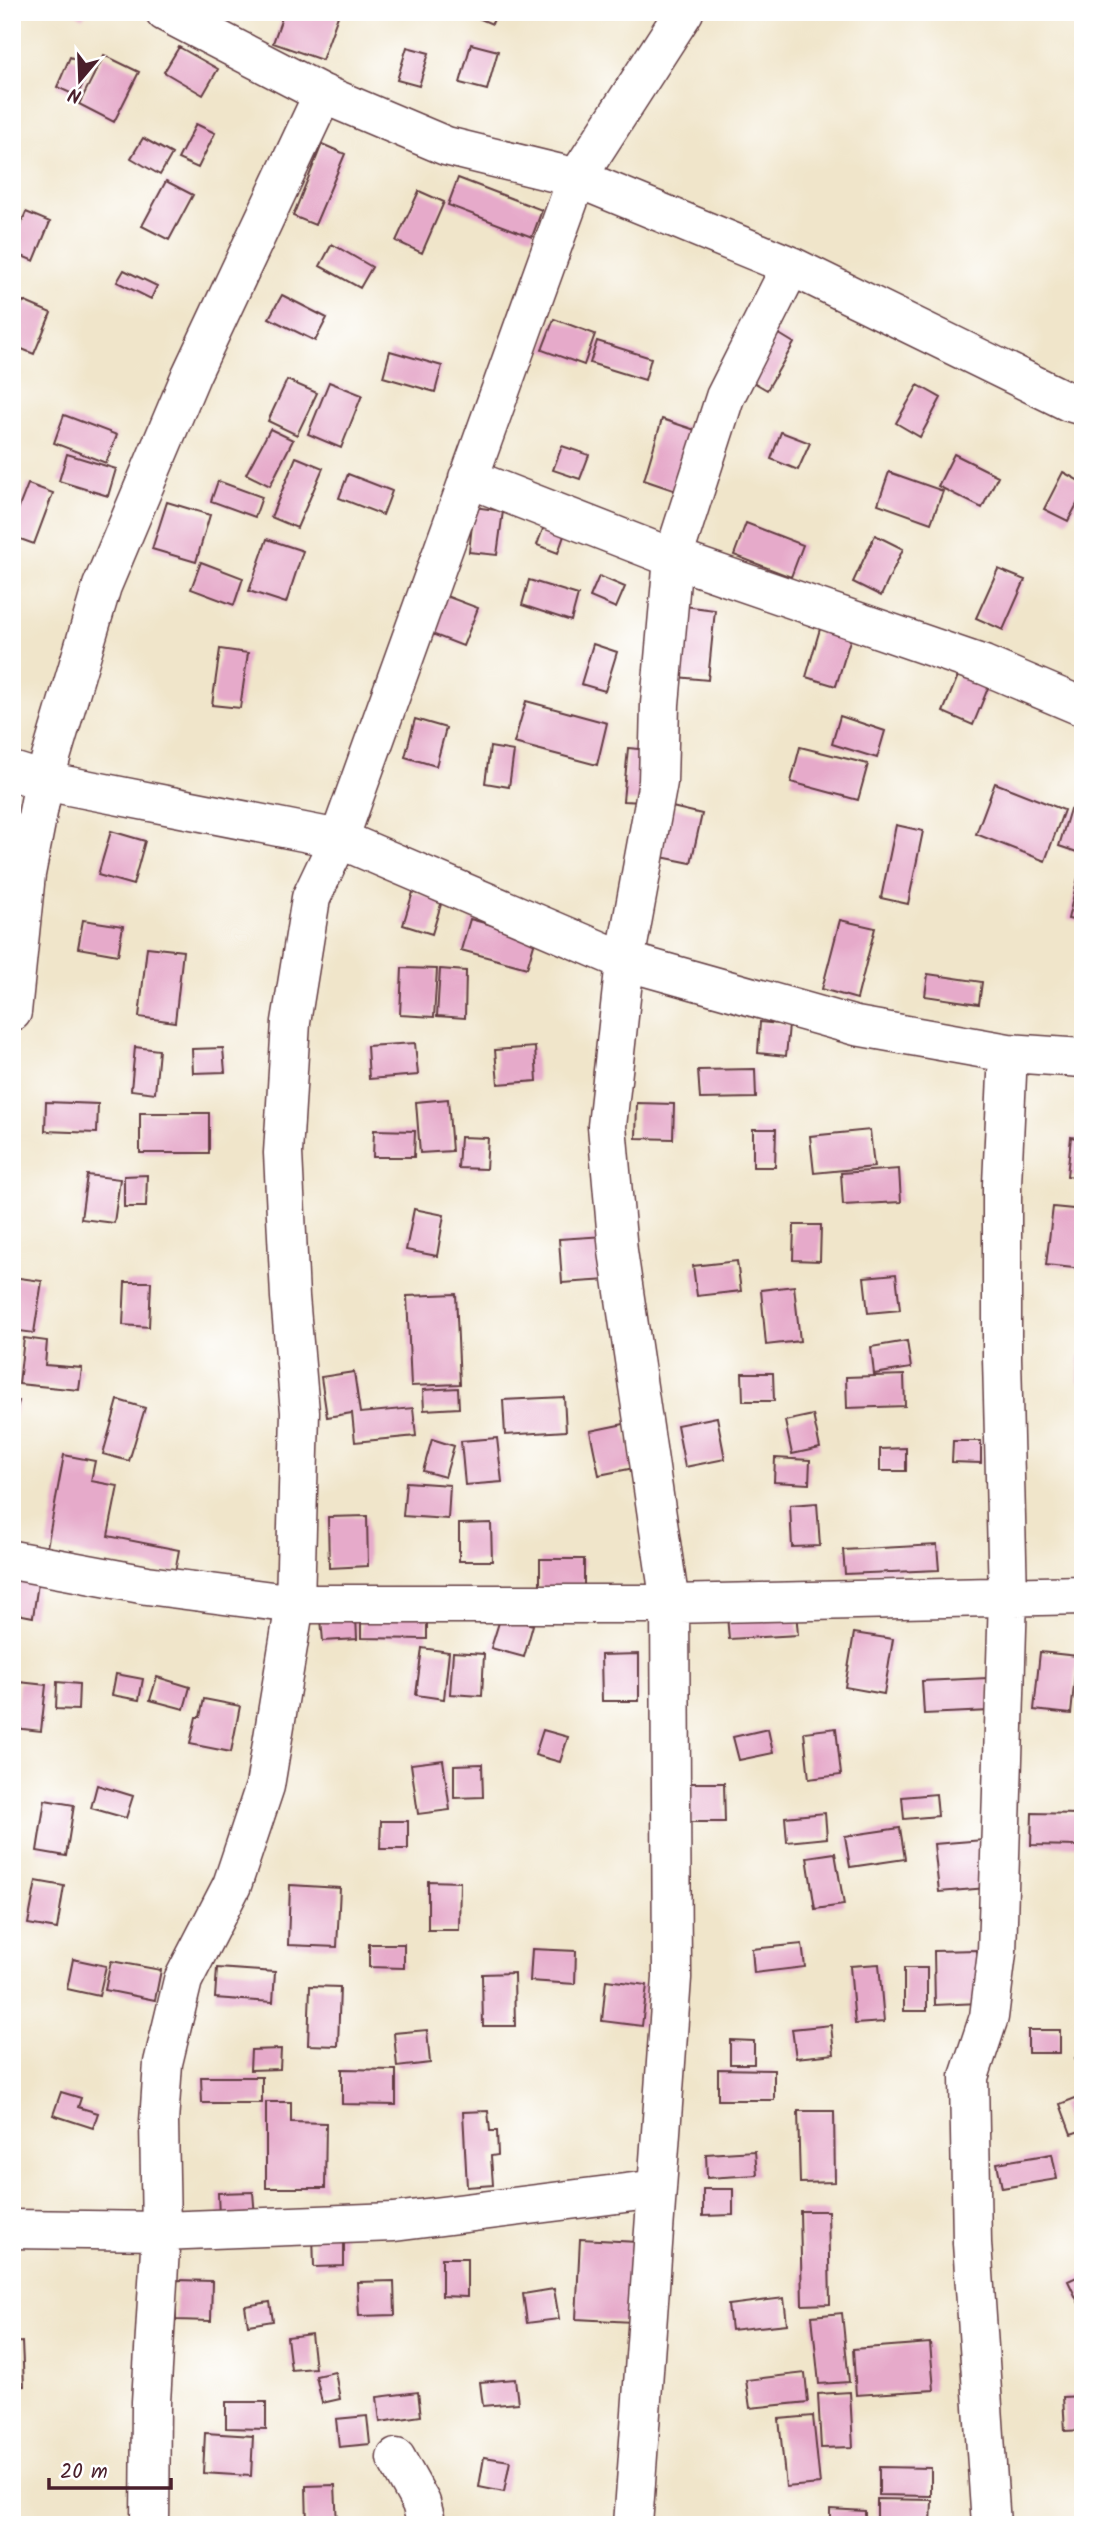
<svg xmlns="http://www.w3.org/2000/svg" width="1095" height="2537" font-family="Kalam,sans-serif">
  <rect width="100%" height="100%" fill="#fff"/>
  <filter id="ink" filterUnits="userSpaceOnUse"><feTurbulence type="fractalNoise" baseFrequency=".0143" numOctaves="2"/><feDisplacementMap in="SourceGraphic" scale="14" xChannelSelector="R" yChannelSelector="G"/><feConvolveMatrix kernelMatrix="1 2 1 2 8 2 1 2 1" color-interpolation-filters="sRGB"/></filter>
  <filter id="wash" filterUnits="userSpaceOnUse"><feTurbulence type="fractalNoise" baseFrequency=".00686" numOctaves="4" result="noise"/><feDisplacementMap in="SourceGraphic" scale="28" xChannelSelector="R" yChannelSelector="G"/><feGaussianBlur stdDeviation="1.57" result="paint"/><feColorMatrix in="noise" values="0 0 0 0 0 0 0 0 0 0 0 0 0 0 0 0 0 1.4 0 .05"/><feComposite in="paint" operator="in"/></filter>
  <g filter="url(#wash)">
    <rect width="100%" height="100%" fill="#f0e5ca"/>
    <g id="blocks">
      <path fill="#e6aaca" d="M72,12H86L83,18Z
        M284,12H327L338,16L322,60L273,43Z
        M464,12H497L492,24Z
        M471,44L498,51L487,90L460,83Z
        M179,47L218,69L203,95L164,72Z
        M407,47L429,53L419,86L397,80Z
        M104,55L139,72L114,122L79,104Z
        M70,57L91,66L77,96L57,87Z
        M196,124L215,133L198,168L178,159Z
        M143,138L172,154L160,175L131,158Z
        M322,144L345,154L315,225L293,216Z
        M458,178L542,210L532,237L448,205Z
        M166,181L193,195L169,240L142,226Z
        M419,191L444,202L422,253L396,241Z
        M26,212L50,222L34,261L12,252V244Z
        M332,244L372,267L360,288L320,266Z
        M124,270L157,286L151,299L117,282Z
        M282,295L327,318L315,341L269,318Z
        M23,301L51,313L34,354L12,345V325Z
        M554,319L595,334L584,365L542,350Z
        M771,329L794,343L767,390L743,376Z
        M597,341L651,358L645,380L590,363Z
        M390,351L442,366L435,392L383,377Z
        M287,380L317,393L297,435L268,421Z
        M329,382L362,395L341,448L308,434Z
        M918,385L941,398L920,437L896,423Z
        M64,415L117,435L106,463L54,443Z
        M662,419L701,432L682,493L644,480Z
        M270,429L293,440L270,486L246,474Z
        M781,432L810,443L798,470L771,459Z
        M562,446L589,455L580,479L553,470Z
        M67,454L116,469L108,496L59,481Z
        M954,454L998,476L982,508L938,486Z
        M296,457L323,468L297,528L271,517Z
        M889,472L943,491L931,523L878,504Z
        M1063,472L1083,483V493L1068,521L1044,509Z
        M348,474L392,491L383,515L339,498Z
        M218,481L262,497L255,517L211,501Z
        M28,484L53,493L34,544L12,536V525Z
        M167,502L210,515L196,562L152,549Z
        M474,507L503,511L497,555L469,552Z
        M547,518L567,527L558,553L537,545Z
        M746,523L803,545L791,577L734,555Z
        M875,535L903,549L881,596L853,582Z
        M267,539L303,551L286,603L249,591Z
        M201,562L243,578L234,605L191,589Z
        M998,569L1025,580L1003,630L976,618Z
        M599,576L625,587L616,608L590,597Z
        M529,580L578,595L571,621L522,605Z
        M446,596L478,608L463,646L432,634Z
        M684,606L715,610L708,680L677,677Z
        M824,615L855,624L836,686L806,677Z
        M593,644L617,652L605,691L581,684Z
        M220,649L248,653L240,708L212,705Z
        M962,666L992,678L973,725L943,712Z
        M526,701L607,723L597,765L514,743Z
        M840,716L885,731L877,758L832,744Z
        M415,719L446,728L436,766L405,757Z
        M490,747L514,751L509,787L485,783Z
        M800,747L868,764L858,800L791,782Z
        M628,748L649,750L644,802L623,801Z
        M995,783L1064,810L1045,861L976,834Z
        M672,807L702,814L691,863L661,857Z
        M1070,809L1083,813V854L1059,846Z
        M896,825L923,831L908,904L881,898Z
        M111,831L145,841L133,885L98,875Z
        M1080,869L1083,870V922L1068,919Z
        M413,892L442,901L432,934L403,925Z
        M470,919L536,937L527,968L461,950Z
        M83,920L123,926L118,955L78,948Z
        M840,920L875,928L857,999L822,989Z
        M147,947L183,951L175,1022L139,1017Z
        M402,968L437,969L434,1017L400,1015Z
        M440,969L466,971L465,1018L437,1016Z
        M928,974L982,982L979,1004L925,996Z
        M760,1022L789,1025L786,1056L758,1053Z
        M415,1043L418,1075L369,1079L367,1046Z
        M135,1047L159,1050L155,1093L131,1090Z
        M535,1047L537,1081L498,1084L495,1050Z
        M223,1048L225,1072L193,1073L192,1049Z
        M755,1069L756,1098L700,1099L698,1070Z
        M448,1099L452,1151L420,1153L416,1102Z
        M46,1102L98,1104L97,1133L45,1131Z
        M637,1103L674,1104L673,1139L636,1138Z
        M140,1113H209V1153H140Z
        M753,1129H776L775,1167H753Z
        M374,1130L415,1131L414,1157H373Z
        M870,1130L874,1167L814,1173L810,1136Z
        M460,1137L488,1138L486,1169L458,1168Z
        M1071,1137L1083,1139V1178L1067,1176Z
        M899,1169L901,1202L843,1205L841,1173Z
        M87,1175L120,1179L114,1223L81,1219Z
        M147,1175L146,1207H124V1176Z
        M1053,1207L1083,1210V1269L1046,1265Z
        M414,1209L444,1215L437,1256L406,1250Z
        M794,1225H821L820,1261L793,1260Z
        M605,1236L608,1280L562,1283L559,1239Z
        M737,1261L741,1291L697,1296L693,1266Z
        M896,1274L900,1310L868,1313L864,1277Z
        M12,1277L42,1281L34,1333L12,1330Z
        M125,1282H151L149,1327L123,1325Z
        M794,1286L800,1341L766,1345L761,1290Z
        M456,1294L460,1384L411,1386L407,1296Z
        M24,1338L47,1341L45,1365L82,1368L79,1390L19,1384Z
        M907,1341L911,1368L874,1374L871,1347Z
        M1079,1356H1083V1383L1078,1382Z
        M354,1372L360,1413L413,1408L416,1436L355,1442L352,1413L327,1417L321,1377Z
        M742,1373H773L774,1401H743Z
        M904,1375L905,1406L847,1408L846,1377Z
        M458,1388L459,1408L424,1410L423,1390Z
        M564,1397L566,1431L505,1435L503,1400Z
        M12,1400L19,1401L13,1422H12Z
        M118,1400L145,1408L129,1461L103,1454Z
        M813,1415L820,1448L792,1454L785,1421Z
        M717,1417L725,1459L685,1467L677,1425Z
        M624,1424L634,1468L599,1475L590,1431Z
        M497,1438L502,1482L465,1485L461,1441Z
        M432,1439L454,1446L445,1477L423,1471Z
        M953,1441H981V1463L952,1462Z
        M906,1448V1471H880V1449Z
        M64,1455L95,1461L91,1481L118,1486L108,1536L179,1550L175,1572L47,1547Z
        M775,1458L810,1460L809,1484L774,1482Z
        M406,1482L450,1485L448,1519L403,1516Z
        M817,1503L820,1546L792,1547L790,1505Z
        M367,1516L368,1566L329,1568L328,1517Z
        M491,1523L492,1561H459V1524Z
        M937,1545L939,1570L845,1574L843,1550Z
        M540,1559H584V1592H540Z
        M12,1579L38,1583L33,1617L12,1613Z
        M796,1611L798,1635L729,1639L727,1616Z
        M361,1614L427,1615V1639L361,1638Z
        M501,1616L533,1625L524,1657L491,1648Z
        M356,1617L357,1639L323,1641L321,1619Z
        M854,1633L893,1639L884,1694L845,1687Z
        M422,1648L449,1652L444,1699L416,1695Z
        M453,1652L484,1654L482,1696L450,1694Z
        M1040,1652L1077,1656L1071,1714L1034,1710Z
        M639,1654V1701H602L601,1655Z
        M116,1674L143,1679L139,1700L112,1695Z
        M157,1677L190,1687L184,1709L150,1700Z
        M988,1678L990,1711L924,1714L922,1681Z
        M19,1682L46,1685L41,1731L14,1728Z
        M57,1682L79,1684L78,1710L56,1709Z
        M204,1699L240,1706L231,1752L190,1744L196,1717H200Z
        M836,1728L841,1775L809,1779L804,1732Z
        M768,1729L773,1753L739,1760L733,1737Z
        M543,1730L568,1737L560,1762L535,1755Z
        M443,1760L450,1810L418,1814L411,1764Z
        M482,1764L483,1797L454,1798V1765Z
        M685,1783H724L725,1822H687Z
        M97,1785L133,1796L126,1818L91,1808Z
        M1080,1793H1083V1822H1080Z
        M936,1794L938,1816L904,1819L902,1797Z
        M45,1800L74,1805L66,1856L37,1851Z
        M825,1813L827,1838L787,1842L785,1817Z
        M1032,1813L1078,1814V1846L1031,1845Z
        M381,1821H408V1849H380Z
        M900,1828L905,1859L850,1867L845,1836Z
        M983,1840L987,1888L939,1892L934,1844Z
        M835,1853L844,1905L815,1909L807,1857Z
        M36,1881L64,1886L57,1929L28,1924Z
        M428,1881L460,1882L459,1930H428Z
        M290,1885L340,1888L337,1947L288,1945Z
        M369,1944H404V1968L369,1967Z
        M802,1944L805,1967L754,1973L752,1949Z
        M532,1949L576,1951L575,1984L530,1981Z
        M977,1950L979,2003L935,2005L934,1951Z
        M73,1959L106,1966L99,1996L67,1989Z
        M111,1961L161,1970L155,2000L105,1990Z
        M879,1964L884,2022L855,2024L850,1966Z
        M217,1968L275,1972L273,2002L215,1998Z
        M904,1968H927V2011H904Z
        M514,1973L515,2026H483L482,1974Z
        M606,1980L647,1985L642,2026L602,2021Z
        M310,1986L340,1987L338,2046L308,2045Z
        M831,2025L834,2054L796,2058L792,2029Z
        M427,2030L430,2063L397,2067L394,2033Z
        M1028,2030H1060V2053H1028Z
        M730,2040L754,2041V2064H730Z
        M281,2049L280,2069L250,2070L251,2050Z
        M1083,2054V2076L1075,2058Z
        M342,2069L396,2070V2105L342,2104Z
        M718,2069L774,2070V2100H718Z
        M201,2077H262V2103H202Z
        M61,2092L81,2098L78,2107L98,2113L93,2128L53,2115Z
        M1083,2095V2130L1071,2134L1060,2104Z
        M266,2102H291V2122L326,2123L325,2188H266Z
        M488,2111L490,2131H497L498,2155L491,2156L493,2185L467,2187L463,2112Z
        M798,2111H834L835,2182L800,2183Z
        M755,2151L757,2175L707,2178L706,2154Z
        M1052,2154L1057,2179L1002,2188L997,2163Z
        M703,2189H733V2215L703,2216Z
        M253,2192L255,2217H219L218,2193Z
        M800,2211H828L830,2304L802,2305Z
        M344,2233V2266L314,2267L313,2234Z
        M580,2239L637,2242L633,2322L576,2319Z
        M442,2258H467V2297L442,2296Z
        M1083,2274V2300L1078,2302L1068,2281Z
        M176,2280L212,2281L211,2321L176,2320Z
        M394,2281L395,2315L359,2316L357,2282Z
        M554,2289L559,2319L527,2323L523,2294Z
        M784,2298L787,2324L731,2330L728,2305Z
        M270,2302L273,2321L248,2325L245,2306Z
        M842,2313L849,2382L819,2384L812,2316Z
        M311,2334L315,2368L291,2370L287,2337Z
        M22,2342L24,2386L12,2387V2343Z
        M930,2343L934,2390L856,2395L853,2349Z
        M335,2372L340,2399L322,2403L316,2376Z
        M805,2373L808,2402L750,2408L746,2380Z
        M515,2379L518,2403L483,2406L480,2382Z
        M418,2392L421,2416L380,2422L377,2397Z
        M850,2392L853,2447L821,2448L818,2394Z
        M1083,2396V2430L1065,2431L1063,2397Z
        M226,2402H266V2429L226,2428Z
        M367,2416L370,2444L339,2447L336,2419Z
        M813,2416L820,2484L786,2487L779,2419Z
        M205,2433L253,2436L251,2476L203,2473Z
        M12,2445H16V2471H12Z
        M484,2457L510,2461L504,2492L479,2487Z
        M879,2467L931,2468V2496L879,2495Z
        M335,2485L337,2525H307L306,2486Z
        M877,2499L932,2500L931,2525H877Z
        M830,2509L865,2511V2525H830Z"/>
    </g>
  </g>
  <g filter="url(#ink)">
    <use href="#blocks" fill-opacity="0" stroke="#633d43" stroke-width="2"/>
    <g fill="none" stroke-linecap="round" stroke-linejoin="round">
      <defs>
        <path id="street" d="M165,12L323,94L446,146L577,178L791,266L1069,402L1083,406
          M468,478L673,558L984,665L1083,707
          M12,771L44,781L339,839L625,961L856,1026L1008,1053L1083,1058
          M12,1012L26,874L44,781L102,586L191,375L323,94
          M12,1560L147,1585L295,1604H670L1083,1595
          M12,2229L161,2231L394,2222L657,2189
          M396,2458L421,2503L427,2525
          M150,2525L151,2402L161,2231L159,2122L163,2063L183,1980L232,1885L265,1786L295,1604L300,1412L290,1297L283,1153L291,1022L311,898L339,839L577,178L684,12
          M633,2525L672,1978L670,1604L618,1251L607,1126L625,961L658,782L660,704L673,558L725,397L791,266
          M991,2525L972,2243L969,2077L989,2017L997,1953L1008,1597L1002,1358V1184L1008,1053"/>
      </defs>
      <use href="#street" stroke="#633d43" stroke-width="41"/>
      <use href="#street" stroke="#fff" stroke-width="38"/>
    </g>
  </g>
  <rect width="1095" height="2537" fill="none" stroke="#fff" stroke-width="42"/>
  <g transform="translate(80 80) rotate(199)" stroke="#ffffff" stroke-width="5" paint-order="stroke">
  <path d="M0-5L12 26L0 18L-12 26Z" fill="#4a1f2b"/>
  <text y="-10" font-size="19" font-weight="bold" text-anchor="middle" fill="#4a1f2b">N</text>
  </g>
  <path d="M49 2478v10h122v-10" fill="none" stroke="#4a1f2b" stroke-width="3.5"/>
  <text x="60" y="2478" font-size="21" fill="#4a1f2b" stroke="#ffffff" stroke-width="5" paint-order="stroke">20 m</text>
</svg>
